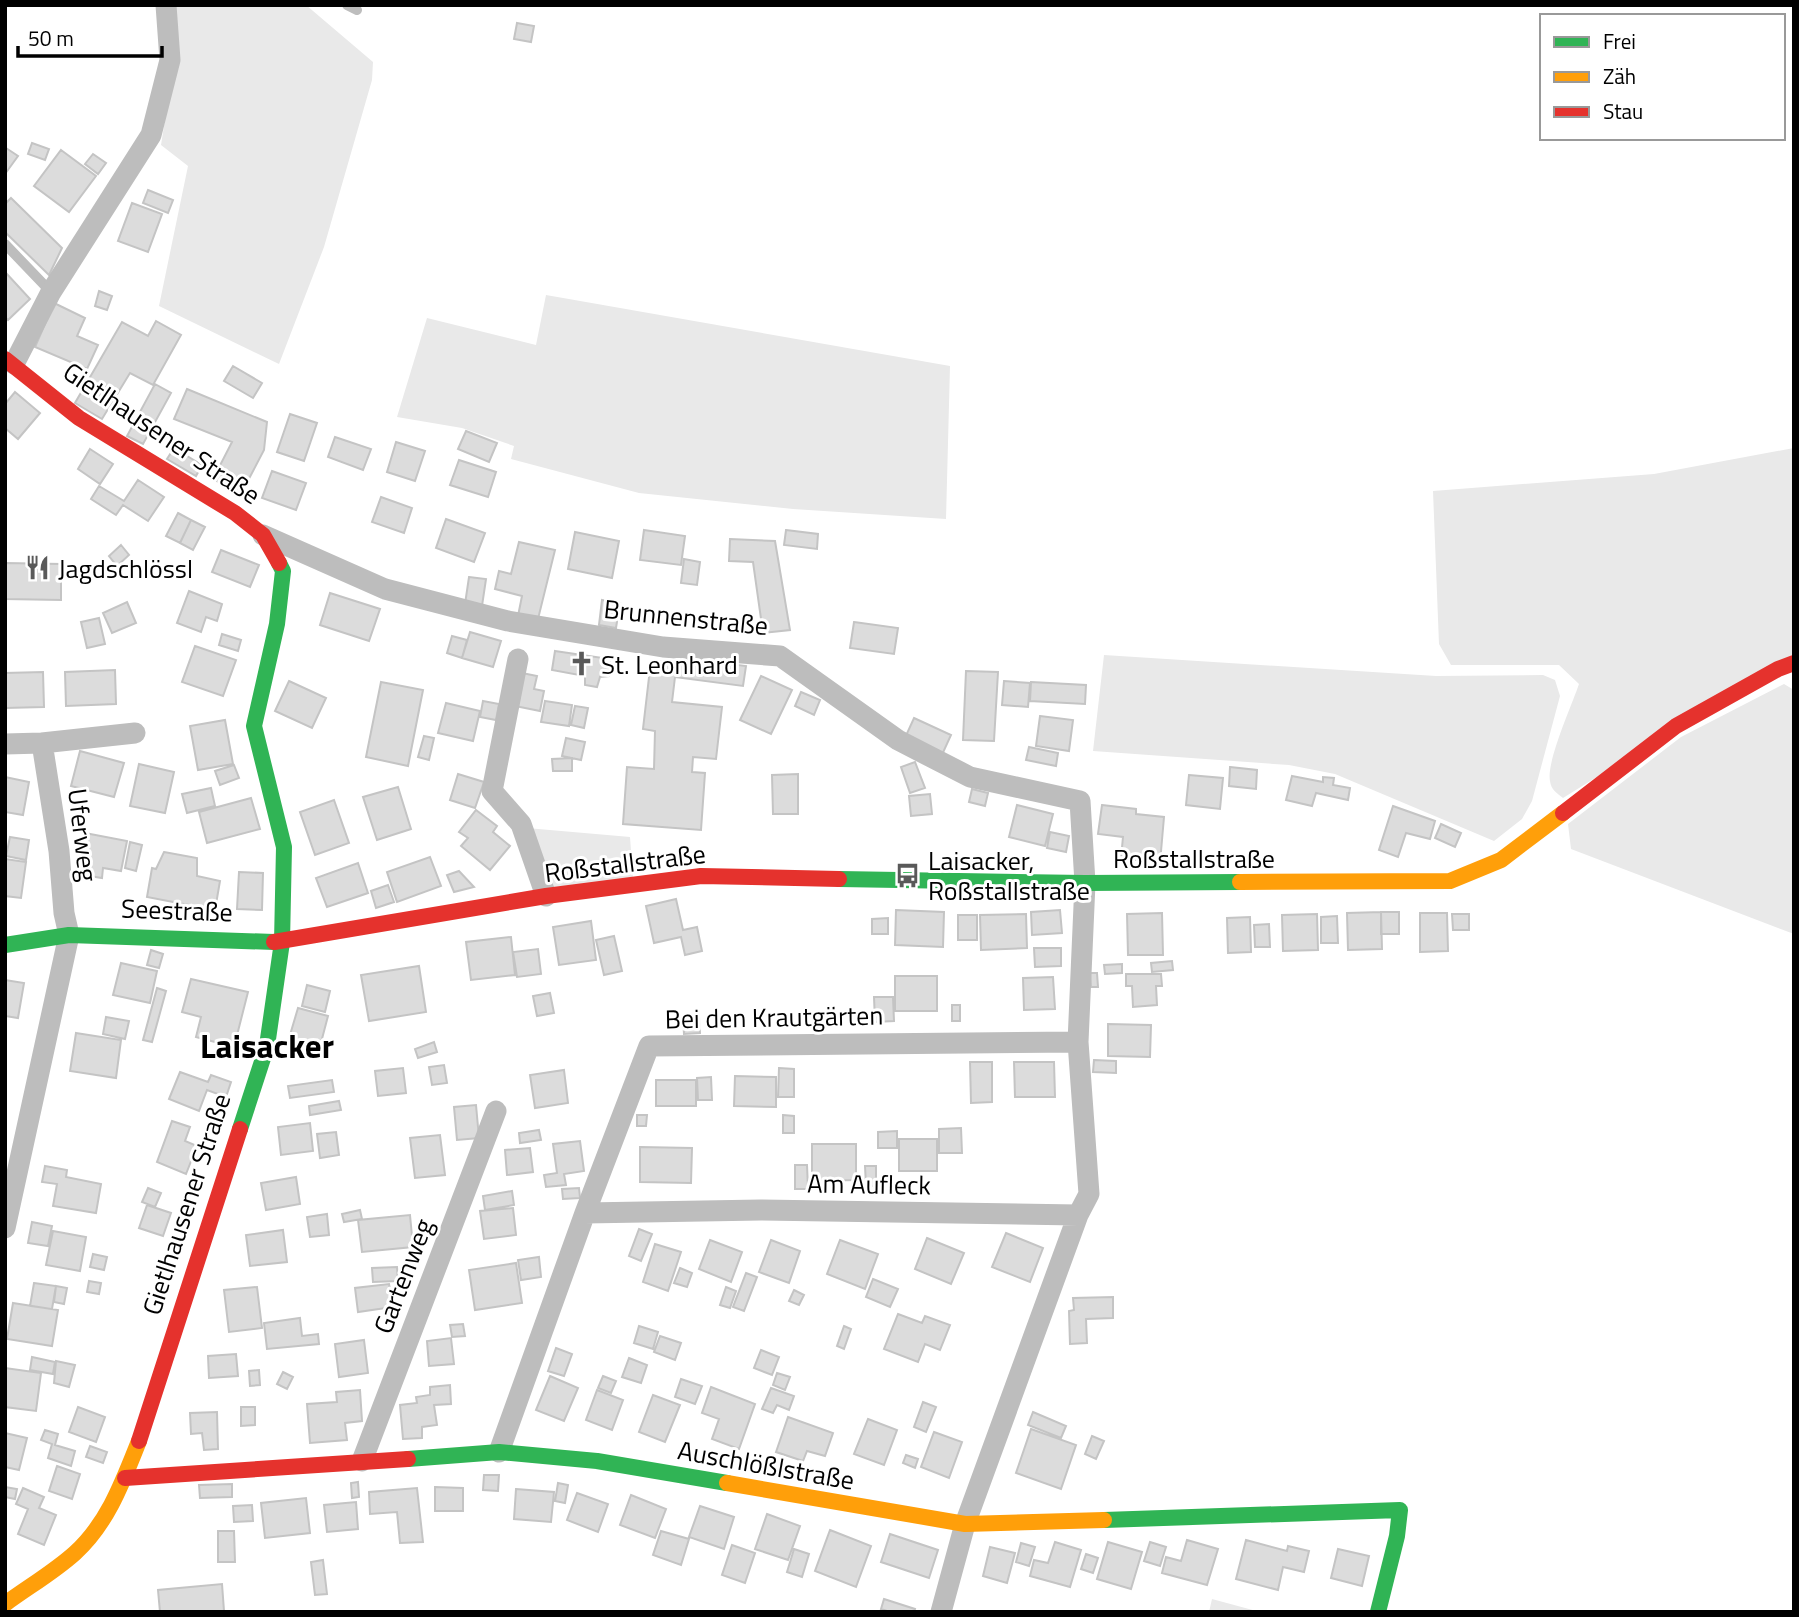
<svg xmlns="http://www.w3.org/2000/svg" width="1799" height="1617" font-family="'Titillium Web',sans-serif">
  <rect width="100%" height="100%" fill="#fff"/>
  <path fill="#e9e9e9" d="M175,5H306L373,62L372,80L324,247L279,364L159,306L188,166L161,145L175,57Z
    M546,295L950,366L946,519L793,509L639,493L511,459L514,446L462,428L397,417L427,318L536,345Z
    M1794,448V654L1563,798C1557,793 1551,790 1550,781C1546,762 1572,705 1579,684L1559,665H1451L1439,644L1433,491L1654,474Z
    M1104,655L1436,676L1543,675L1555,680L1560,696L1532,801L1522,819L1494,841L1335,774L1289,765L1093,751Z
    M1784,684L1794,690V934L1571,849L1568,824L1681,737Z
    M527,828L630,837L633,879L549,891Z
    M1212,1599L1260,1612H1209Z"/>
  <path fill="#dcdcdc" stroke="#c4c4c4" stroke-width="2" d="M517,23L534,26L531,42L514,39Z
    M32,143L49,149L45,160L28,154Z
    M6,148L18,156L5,174V149Z
    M61,150L96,176L69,212L34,186Z
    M93,154L106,163L98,174L85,164Z
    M148,190L173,200L168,213L143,203Z
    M11,198L62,248L49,275L5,232V204Z
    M132,203L162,214L148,252L118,241Z
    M6,273L30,299L8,320L5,317Z
    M99,291L112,296L107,310L95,306Z
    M54,303L85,318L77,336L98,345L87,369L35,347Z
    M156,321L181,335L153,385L130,373L102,419L75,403L122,322L148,336Z
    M233,366L262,383L253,398L224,381Z
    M155,384L171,393L143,444L127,436Z
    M187,389L267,422L264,450L241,494L213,479L232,442L174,419Z
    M15,392L40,413L18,439L5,428V404Z
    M290,414L317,423L304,461L277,452Z
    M466,431L497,443L489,462L458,449Z
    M335,437L371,449L363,470L328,457Z
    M396,442L425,451L415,481L387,472Z
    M174,448L202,465L196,476L167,459Z
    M90,449L113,464L100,484L78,469Z
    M459,460L496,472L488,497L450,485Z
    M272,471L306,483L296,510L262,498Z
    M138,480L164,497L148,521L123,505L116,515L91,499L99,486L124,501Z
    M381,497L412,508L404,533L372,522Z
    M178,513L191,520L180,543L166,536Z
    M446,519L485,533L474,562L436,548Z
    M191,520L205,527L193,550L180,543Z
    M644,530L685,536L681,565L640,560Z
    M786,530L818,534L817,549L784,545Z
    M575,532L619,541L612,578L568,569Z
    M730,539L775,541L790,630L763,633L753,562L729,561Z
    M519,542L555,550L538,619L518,616L522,596L495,589L499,571L511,574Z
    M121,545L129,555L117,566L109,556Z
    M221,550L259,565L250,587L212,572Z
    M684,559L700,562L697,585L681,583Z
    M5,563L61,564V600L5,599Z
    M469,577L486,579L482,606L465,604Z
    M189,591L222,604L217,621L206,617L201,632L177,623Z
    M330,593L380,609L369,641L320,625Z
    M602,600L620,603L616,628L599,625Z
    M127,602L136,623L112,633L103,613Z
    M99,618L105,644L87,648L81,622Z
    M854,622L898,628L894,654L850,648Z
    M470,632L501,641L493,667L462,658Z
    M222,634L241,640L238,651L219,645Z
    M452,636L467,640L462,658L447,653Z
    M195,646L236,660L223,696L182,682Z
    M555,651L610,659L609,676L600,677L597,687L585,685V676L552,670Z
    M676,657L746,666L743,686L675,677L672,702L722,707L716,759L693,757L692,772L705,773L701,830L623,824L627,767L654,769L655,731L643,729L651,660L675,663Z
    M115,670L116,704L66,706L65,672Z
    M966,671L998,672L994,741L963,740Z
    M43,672L44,707L5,708V673Z
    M522,673L537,676L534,689L544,691L540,711L515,706Z
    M761,676L792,690L771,734L740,720Z
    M289,681L326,698L312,728L275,711Z
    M1004,681L1030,683L1028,707L1002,705Z
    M381,682L423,690L408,766L366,757Z
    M1031,682L1086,685L1085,704L1030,701Z
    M801,692L820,700L814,715L795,706Z
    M483,701L499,704L496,720L480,717Z
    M545,701L572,705L569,726L541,722Z
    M446,703L480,711L473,741L438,733Z
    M575,706L588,708L584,728L571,725Z
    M1040,716L1073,720L1069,751L1036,746Z
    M914,718L951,735L941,757L904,740Z
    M225,720L233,764L198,770L190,726Z
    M424,736L434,738L429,760L418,757Z
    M566,738L585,742L581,760L562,756Z
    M1029,747L1058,753L1056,766L1026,760Z
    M80,751L124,763L114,797L71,786Z
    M572,758V771H553L552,759Z
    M915,762L925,788L910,793L901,767Z
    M139,764L174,772L165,813L130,806Z
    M234,765L239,778L220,785L215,771Z
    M1230,767L1257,770L1256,789L1229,786Z
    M458,774L484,782L475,808L450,800Z
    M798,774V814H773L772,775Z
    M1189,775L1223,778L1220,809L1186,805Z
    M1292,776L1323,782V777L1334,778L1333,785L1350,788L1348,800L1316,793L1312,806L1286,800Z
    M5,777L29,782L23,815L5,812Z
    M398,787L411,829L377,840L363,797Z
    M211,788L215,806L187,813L182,794Z
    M972,789L988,793L985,806L969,802Z
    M930,794L932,814L911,816L909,796Z
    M251,798L260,829L207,843L199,812Z
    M334,800L349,843L315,855L300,812Z
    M1017,805L1053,814L1045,846L1009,837Z
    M1102,805L1136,809V814L1164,817L1160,863L1121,858L1123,837L1098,834Z
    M1393,806L1435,821L1430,839L1406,833L1398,857L1379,850Z
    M476,810L497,826L493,832L510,846L490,870L461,846L468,838L459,832Z
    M1441,824L1461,833L1455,847L1435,838Z
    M1050,832L1069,836L1066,852L1047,848Z
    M85,833L127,841L121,871L103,868L102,878L77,874Z
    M10,837L29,840L26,860L6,856Z
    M130,842L142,845L136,871L125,868Z
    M164,852L197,858V876L220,881L215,910L147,897L152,868L156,869Z
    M430,857L441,886L397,902L387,872Z
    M5,859L26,862L21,898L5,896Z
    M358,863L368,893L327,907L316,878Z
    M459,871L474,887L454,892L447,875Z
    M239,872L263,873L262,910L237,909Z
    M388,885L394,902L376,908L371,891Z
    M676,899L683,930L697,927L702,951L685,955L681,937L654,943L646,906Z
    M896,910L944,912L943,947L895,945Z
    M1060,910L1062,933L1032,935L1031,912Z
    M1381,912H1399V934H1381Z
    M1381,912L1382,949L1348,950L1347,913Z
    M1162,913L1163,955H1128L1127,914Z
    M1420,913H1447L1448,951L1420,952Z
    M1026,914L1027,948L981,950L980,915Z
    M1317,914L1318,950L1283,951L1282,915Z
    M1452,914H1469V930H1453Z
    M958,915H977V940H958Z
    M1337,916L1338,943H1321V917Z
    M1250,917L1251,952L1228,953L1227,918Z
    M888,918V934H872V919Z
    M591,921L596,960L559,965L553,927Z
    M1269,924L1270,947H1255L1254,925Z
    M614,936L622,971L604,975L596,940Z
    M511,937L515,975L471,980L466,942Z
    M1034,948H1061V966L1035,967Z
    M538,949L541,974L517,977L513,952Z
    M151,950L163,954L159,968L147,965Z
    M1172,961L1173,970L1152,972L1151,963Z
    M121,963L157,971L150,1003L113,995Z
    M1122,964V973L1105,974L1104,965Z
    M419,966L426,1012L369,1021L361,975Z
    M1090,973H1097L1098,987H1091Z
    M1126,974H1161L1162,986H1156L1157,1005L1133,1007L1132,986H1126Z
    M895,976H937V1011H895Z
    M1053,977L1055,1009L1024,1010L1023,978Z
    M191,979L248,992L234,1047L196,1037L201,1017L182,1012Z
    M5,980L24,983L18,1018L5,1016Z
    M307,985L330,991L325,1012L302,1006Z
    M157,988L166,991L152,1042L143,1040Z
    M550,993L554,1013L537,1016L533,996Z
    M874,997H893L894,1021L875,1022Z
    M952,1005H960V1021H952Z
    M298,1008L328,1016L318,1054L287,1045Z
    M699,1016L700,1033L684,1034L683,1017Z
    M106,1017L129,1021L125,1039L103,1034Z
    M1108,1024L1151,1025L1150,1057L1108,1056Z
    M76,1033L121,1040L116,1078L70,1071Z
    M434,1042L437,1052L418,1058L415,1049Z
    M1094,1060L1116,1061V1073L1093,1072Z
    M970,1062H992V1102L971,1103Z
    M1014,1062H1054L1055,1097H1015Z
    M444,1065L447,1083L432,1085L429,1067Z
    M403,1068L406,1093L378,1096L375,1071Z
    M779,1068L794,1069V1097H778Z
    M564,1070L568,1103L535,1108L530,1075Z
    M180,1072L208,1082L211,1075L231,1082L226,1097L207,1090L199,1111L169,1099Z
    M735,1076L776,1077V1107L734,1106Z
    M711,1077L712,1100H698L697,1078Z
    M332,1080L334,1092L290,1098L288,1086Z
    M656,1080H696V1106H656Z
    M339,1101L341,1110L310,1115L309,1106Z
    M476,1105L479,1138L457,1140L454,1107Z
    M637,1115H647L646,1126H637Z
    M783,1115L794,1116V1133H783Z
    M172,1121L190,1127L185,1141L197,1146L186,1174L157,1162Z
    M310,1123L313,1151L281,1155L278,1127Z
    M961,1128L962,1153H939V1129Z
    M539,1130L541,1140L520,1143L519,1133Z
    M897,1131V1148H878V1132Z
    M336,1132L339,1155L320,1158L317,1134Z
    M440,1135L445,1175L415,1178L410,1138Z
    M899,1139H937V1171H899Z
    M580,1141L584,1171L564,1174L566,1185L546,1187L544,1175L557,1173L553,1144Z
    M812,1144H856V1180L812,1181Z
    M640,1147L692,1148L691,1183L640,1182Z
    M530,1148L533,1172L507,1175L505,1150Z
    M795,1165H807L808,1189H795Z
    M45,1166L67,1170L66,1177L101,1184L96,1213L53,1206L57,1184L42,1182Z
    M865,1166H876V1186H866Z
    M296,1177L300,1204L266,1210L261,1183Z
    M148,1188L161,1193L155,1207L142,1202Z
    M579,1188L580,1198L563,1199L562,1189Z
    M512,1191L514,1205L485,1210L483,1196Z
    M147,1205L171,1213L163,1236L139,1228Z
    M513,1208L516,1235L484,1239L480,1211Z
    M360,1210L362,1219L344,1222L342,1214Z
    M327,1214L329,1235L310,1237L307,1217Z
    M410,1215L413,1247L362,1252L358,1220Z
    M32,1222L52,1226L48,1246L28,1243Z
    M639,1229L652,1234L641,1261L629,1256Z
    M283,1230L287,1262L250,1266L246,1235Z
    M53,1231L86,1237L80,1271L46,1265Z
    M1006,1233L1043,1248L1030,1282L992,1267Z
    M927,1238L964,1253L951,1284L915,1269Z
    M710,1240L742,1252L731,1282L699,1269Z
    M771,1240L800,1251L789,1283L759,1272Z
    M840,1240L878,1254L865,1289L827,1274Z
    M655,1244L681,1252L668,1291L643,1282Z
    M93,1254L107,1257L104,1270L90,1267Z
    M539,1257L541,1277L521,1280L518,1260Z
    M516,1263L522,1303L475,1310L469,1270Z
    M397,1267L398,1281L373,1282L372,1268Z
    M680,1268L692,1273L687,1287L674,1283Z
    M746,1273L757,1277L744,1311L733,1307Z
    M873,1279L898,1289L890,1307L866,1297Z
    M89,1281L101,1283L99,1294L87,1292Z
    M34,1283L56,1286L52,1309L30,1306Z
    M389,1284L393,1307L358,1312L355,1288Z
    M56,1286L67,1288L64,1304L54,1302Z
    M257,1287L262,1328L229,1332L224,1290Z
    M726,1287L736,1291L730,1308L720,1305Z
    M794,1290L804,1295L799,1305L789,1301Z
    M1113,1297V1318L1086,1319L1087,1343L1070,1344L1069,1311L1074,1310L1073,1298Z
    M13,1303L58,1310L52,1346L7,1339Z
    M898,1314L922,1323L925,1316L950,1325L940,1350L925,1344L918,1362L884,1349Z
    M300,1318L302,1336L318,1334L319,1344L267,1349L264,1323Z
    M463,1324L465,1336L452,1337L450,1325Z
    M639,1326L658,1332L653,1349L634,1343Z
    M844,1326L851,1329L844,1349L837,1346Z
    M660,1336L681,1343L675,1360L654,1352Z
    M451,1338L454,1364L429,1366L427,1341Z
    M364,1340L368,1373L339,1377L335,1344Z
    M556,1348L572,1354L564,1376L548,1371Z
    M761,1350L779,1357L772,1375L754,1368Z
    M236,1354L238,1376L209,1378L208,1356Z
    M32,1357L55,1362L53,1374L30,1370Z
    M629,1358L647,1365L641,1383L622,1377Z
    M56,1361L75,1365L69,1387L54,1383Z
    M5,1368L41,1373L36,1411L5,1407Z
    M259,1370L260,1385L250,1386L249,1371Z
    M283,1372L293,1377L287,1389L277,1384Z
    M777,1373L790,1377L785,1390L773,1385Z
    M550,1376L578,1388L564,1421L536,1410Z
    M603,1376L616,1381L611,1393L598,1388Z
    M681,1379L702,1386L695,1404L675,1397Z
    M450,1385L451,1404L434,1405L437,1425L422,1427V1438L403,1439L400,1405L417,1403L416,1397L430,1395V1387Z
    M711,1387L755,1404L739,1449L712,1439L719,1419L702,1413Z
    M771,1388L794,1396L789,1410L777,1405L773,1413L762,1409Z
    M360,1390L362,1421L345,1423L347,1440L310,1443L307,1404L337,1402L336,1392Z
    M597,1390L623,1400L612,1430L586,1420Z
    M653,1395L680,1405L665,1442L639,1432Z
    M923,1402L936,1407L926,1432L914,1427Z
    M78,1407L105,1417L96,1442L69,1432Z
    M241,1407H255V1425L241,1426Z
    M217,1412L218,1449L204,1450L202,1433L191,1434L190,1413Z
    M1033,1412L1066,1426L1061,1438L1028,1425Z
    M788,1417L833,1433L825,1456L807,1451L803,1461L776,1452Z
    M868,1419L897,1430L884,1465L854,1454Z
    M1031,1429L1076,1445L1061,1489L1016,1473Z
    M45,1430L58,1434L55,1445L75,1451L71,1466L48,1458L52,1444L41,1440Z
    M934,1432L962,1442L949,1478L921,1467Z
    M5,1433L27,1438L19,1470L5,1467Z
    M1092,1436L1104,1441L1096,1459L1085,1454Z
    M90,1446L107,1452L103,1463L86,1457Z
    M906,1455L918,1459L915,1468L903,1463Z
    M57,1466L80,1474L72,1499L49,1491Z
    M484,1475H499L498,1491L483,1490Z
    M358,1482L359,1497L352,1498L351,1483Z
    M558,1483L568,1485L565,1503L555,1501Z
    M232,1484V1497L200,1498L199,1485Z
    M5,1487L17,1489L15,1499L5,1497Z
    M435,1487L463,1488V1511H435Z
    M23,1488L44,1497L39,1508L56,1515L44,1545L18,1534L28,1509L16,1504Z
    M417,1488L423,1542L400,1543L397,1512L370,1514L369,1492Z
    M516,1489L554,1492L551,1522L514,1519Z
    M577,1493L608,1504L598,1532L567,1520Z
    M631,1495L666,1509L655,1538L620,1525Z
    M306,1498L310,1533L265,1538L261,1503Z
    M356,1502L358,1529L327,1532L324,1505Z
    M252,1505L253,1521L234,1522L233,1506Z
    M700,1506L734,1517L724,1549L689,1537Z
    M767,1514L800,1526L788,1560L755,1549Z
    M830,1530L871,1546L856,1587L815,1571Z
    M218,1531H234L235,1562H218Z
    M661,1531L689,1539L681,1565L653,1555Z
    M890,1534L938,1550L929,1578L881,1562Z
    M1187,1540L1218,1549L1207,1585L1162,1573L1166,1557L1181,1561Z
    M1246,1540L1287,1551L1288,1546L1309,1551L1304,1572L1283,1567L1278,1590L1236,1579Z
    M1055,1542L1081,1550L1070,1587L1030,1576L1034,1560L1048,1563Z
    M1108,1542L1142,1552L1131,1589L1097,1579Z
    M1150,1542L1166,1547L1160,1566L1144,1561Z
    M1021,1543L1035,1547L1029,1566L1016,1562Z
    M732,1545L755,1553L745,1583L722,1575Z
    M990,1547L1015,1553L1007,1583L983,1576Z
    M794,1549L809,1554L802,1577L787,1572Z
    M1338,1549L1369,1556L1362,1586L1331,1578Z
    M1086,1554L1098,1558L1093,1573L1081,1569Z
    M323,1560L327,1594L315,1595L311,1562Z
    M222,1584L224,1611L160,1612L158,1590Z
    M884,1599L915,1609L914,1612H890L881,1609Z"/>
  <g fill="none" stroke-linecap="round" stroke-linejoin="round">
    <path stroke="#bdbdbd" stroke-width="10" d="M347,5L357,10
      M5,244L51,292"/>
    <path stroke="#bdbdbd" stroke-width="21" d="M14,364L51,292L151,135L170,60L166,5
      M263,535L385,589L508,621L663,647L780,656L898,740L970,777L1080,801L1085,883L1078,1042L1089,1194L1078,1215
      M518,659L492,791L521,824L546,896
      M5,744L42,743
      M585,1213L649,1046L1078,1042
      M5,1228L69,935L64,913L59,851L42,743L135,733
      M499,1452L585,1213L761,1210L1078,1215L965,1524L941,1612
      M362,1461L496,1111"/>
    <path stroke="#30b455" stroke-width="16" d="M839,879L1085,883L1240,882
      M5,945L69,935L274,942
      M240,1129L267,1046L282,942L284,847L254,726L277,624L283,571L279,563
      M408,1459L499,1452L597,1461L727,1483
      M1104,1520L1400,1510L1397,1536L1378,1612"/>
    <path stroke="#ff9f0a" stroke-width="16" d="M1240,882L1450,881L1501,860L1563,813
      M727,1483L965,1524L1104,1520
      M5,1604C28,1587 54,1572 75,1553C108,1523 123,1481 139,1441"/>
    <path stroke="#e5322d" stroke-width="16" d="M5,359L79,418L235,513L263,535L279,563
      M1563,813L1676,726L1778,669L1794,663
      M274,942L546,896L701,876L839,879
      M139,1441L240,1129
      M125,1478L408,1459"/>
  </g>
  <defs>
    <symbol id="restaurant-bare" viewBox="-9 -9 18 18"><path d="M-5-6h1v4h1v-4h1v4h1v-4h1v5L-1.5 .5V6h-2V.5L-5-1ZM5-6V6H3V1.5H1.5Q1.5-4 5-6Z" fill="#595959" stroke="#fff" stroke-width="2.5" paint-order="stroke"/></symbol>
    <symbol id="church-bare" viewBox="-9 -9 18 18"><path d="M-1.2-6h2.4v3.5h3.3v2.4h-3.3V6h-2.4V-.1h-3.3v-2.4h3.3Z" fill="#595959" stroke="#fff" stroke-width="2.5" paint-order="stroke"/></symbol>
    <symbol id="bus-bare" viewBox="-9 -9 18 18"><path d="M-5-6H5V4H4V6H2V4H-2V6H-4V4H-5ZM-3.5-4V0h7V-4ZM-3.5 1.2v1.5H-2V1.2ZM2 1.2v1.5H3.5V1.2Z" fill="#595959" stroke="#fff" stroke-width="2.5" paint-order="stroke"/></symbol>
  </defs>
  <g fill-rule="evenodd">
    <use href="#restaurant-bare" x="20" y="550" width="35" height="35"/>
    <use href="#church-bare" x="564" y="646" width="35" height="35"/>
    <use href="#bus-bare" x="890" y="858" width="35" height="35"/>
  </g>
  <g text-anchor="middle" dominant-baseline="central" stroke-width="6" stroke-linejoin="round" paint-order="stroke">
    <g font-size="26" fill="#000" stroke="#fff">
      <text transform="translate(162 433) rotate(34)">Gietlhausener Straße</text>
      <text transform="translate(686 617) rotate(6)">Brunnenstraße</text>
      <text transform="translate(83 835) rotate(83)">Uferweg</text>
      <text x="1194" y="858">Roßstallstraße</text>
      <text transform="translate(625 863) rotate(-7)">Roßstallstraße</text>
      <text transform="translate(177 910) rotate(2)">Seestraße</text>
      <text transform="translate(774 1017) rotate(-1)">Bei den Krautgärten</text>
      <text transform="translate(869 1184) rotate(1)">Am Aufleck</text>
      <text transform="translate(186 1204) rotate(-72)">Gietlhausener Straße</text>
      <text transform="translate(403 1276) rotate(-69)">Gartenweg</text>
      <text transform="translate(766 1465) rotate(10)">Auschlößlstraße</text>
    </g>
    <g font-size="26" fill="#000" stroke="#fff" text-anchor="start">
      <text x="58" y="568">Jagdschlössl</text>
      <text x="601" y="664">St. Leonhard</text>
      <text x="928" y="860">Laisacker,<tspan x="928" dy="30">Roßstallstraße</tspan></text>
    </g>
    <g font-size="33" font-weight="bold" fill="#000" stroke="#fff">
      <text x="267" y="1046">Laisacker</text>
    </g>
  </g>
  <rect width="1799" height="1617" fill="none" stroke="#000000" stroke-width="14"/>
  <rect x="1540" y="14" width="245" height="126" fill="#ffffff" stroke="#999999" stroke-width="2"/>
  <rect x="1554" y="37" width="35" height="10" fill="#30b455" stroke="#999999" stroke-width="2"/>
  <text x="1603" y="49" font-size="21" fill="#000000">Frei</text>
  <rect x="1554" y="72" width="35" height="10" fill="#ff9f0a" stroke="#999999" stroke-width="2"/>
  <text x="1603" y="84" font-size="21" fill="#000000">Zäh</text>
  <rect x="1554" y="107" width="35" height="10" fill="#e5322d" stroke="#999999" stroke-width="2"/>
  <text x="1603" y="119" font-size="21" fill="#000000">Stau</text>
  <path d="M18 46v10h144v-10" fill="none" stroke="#000000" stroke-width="3.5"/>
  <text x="28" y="46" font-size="21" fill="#000000" stroke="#ffffff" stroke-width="5" paint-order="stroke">50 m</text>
</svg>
